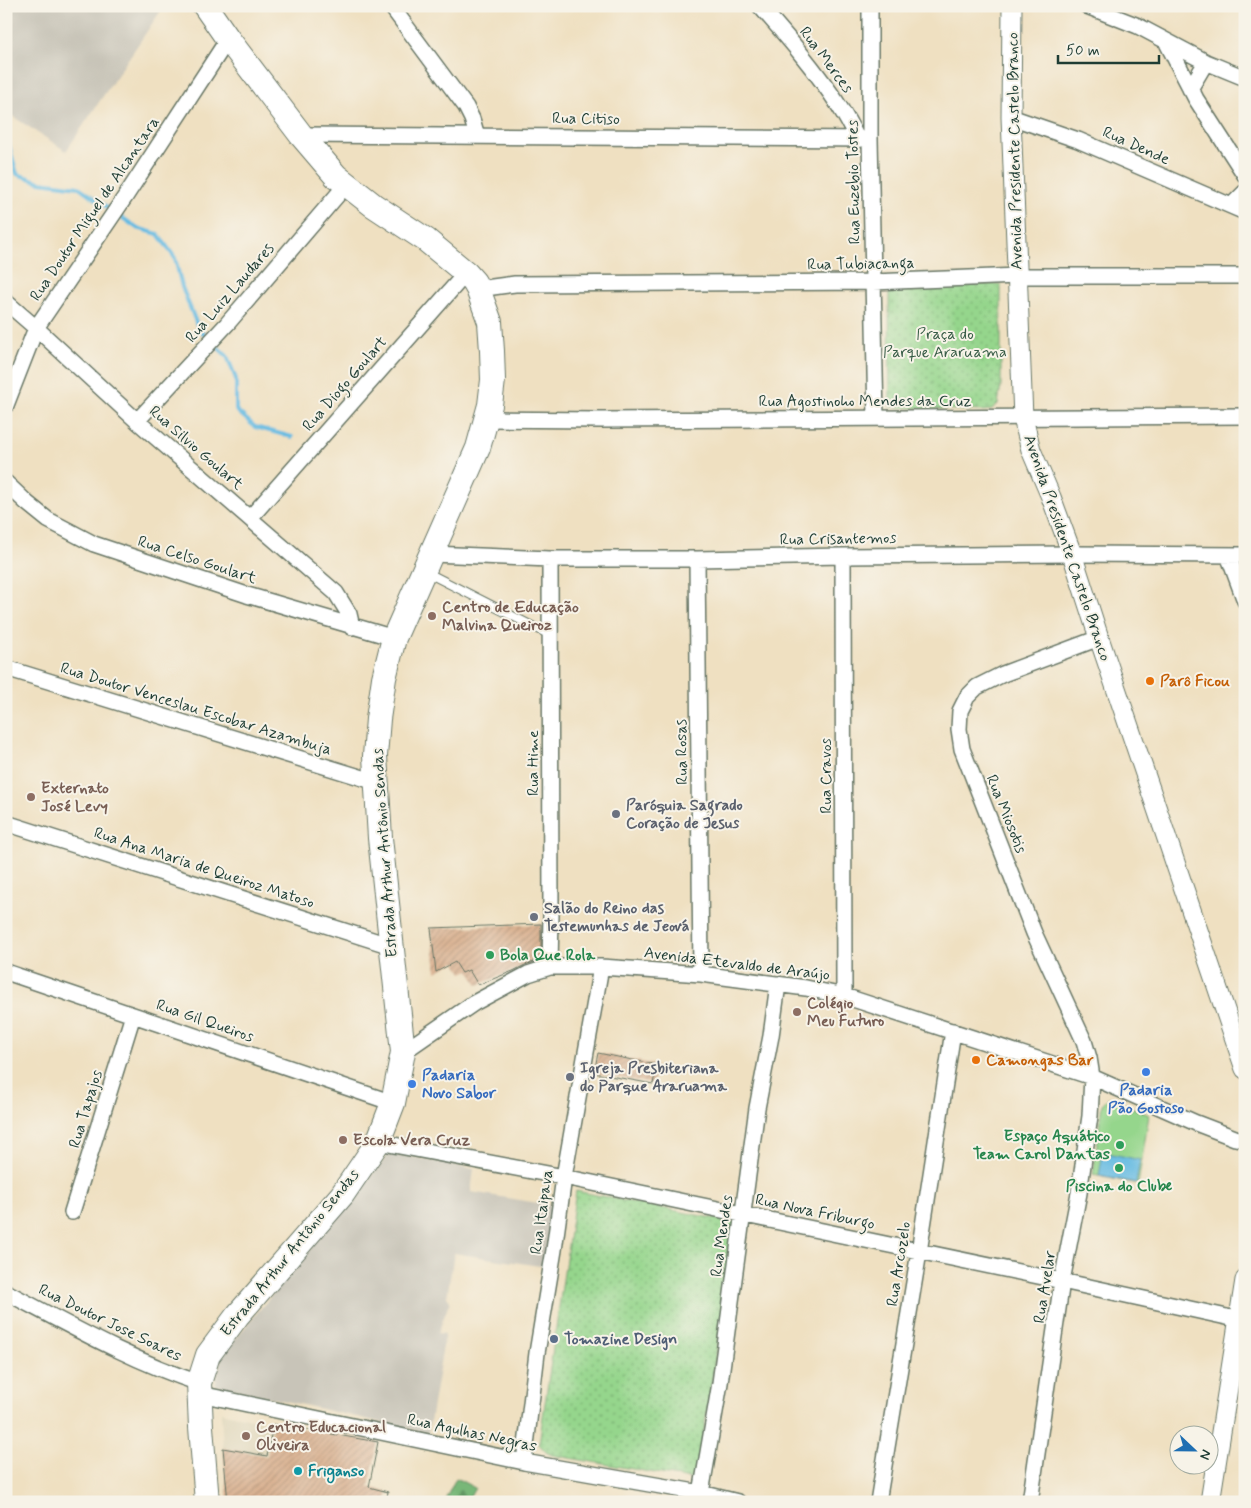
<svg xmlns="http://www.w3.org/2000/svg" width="1251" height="1508" font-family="Mynerve,sans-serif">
  <defs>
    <pattern id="forest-firs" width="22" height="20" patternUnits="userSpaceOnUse" patternTransform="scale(1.25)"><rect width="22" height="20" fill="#78b778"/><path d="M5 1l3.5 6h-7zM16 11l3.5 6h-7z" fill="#629663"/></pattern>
    <pattern id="park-dots" width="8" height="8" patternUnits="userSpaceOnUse" patternTransform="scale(1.25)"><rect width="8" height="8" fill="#95d68c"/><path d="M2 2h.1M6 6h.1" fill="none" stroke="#79af73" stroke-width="1.8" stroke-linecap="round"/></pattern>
    <pattern id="building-hatch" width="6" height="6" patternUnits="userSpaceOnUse" patternTransform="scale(1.25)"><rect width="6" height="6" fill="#d7aa87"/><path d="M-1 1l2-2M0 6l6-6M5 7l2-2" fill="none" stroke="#ae8c6f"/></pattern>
  </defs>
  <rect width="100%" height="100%" fill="#f7f3e8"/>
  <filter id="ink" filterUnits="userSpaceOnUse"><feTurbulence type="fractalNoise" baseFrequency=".02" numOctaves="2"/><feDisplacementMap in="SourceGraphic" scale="10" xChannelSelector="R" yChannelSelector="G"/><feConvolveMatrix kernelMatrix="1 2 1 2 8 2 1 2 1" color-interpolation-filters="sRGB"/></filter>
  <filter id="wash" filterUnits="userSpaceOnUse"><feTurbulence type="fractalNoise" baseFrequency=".0096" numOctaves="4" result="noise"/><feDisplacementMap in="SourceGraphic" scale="20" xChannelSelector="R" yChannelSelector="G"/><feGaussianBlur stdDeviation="1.12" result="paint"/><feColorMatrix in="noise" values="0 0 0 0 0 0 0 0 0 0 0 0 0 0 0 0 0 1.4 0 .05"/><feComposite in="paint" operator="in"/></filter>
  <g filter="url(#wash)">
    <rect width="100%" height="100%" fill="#efe0c1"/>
    <path fill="#dbd1b2" d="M221,1412L273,1424L267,1456L223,1448Z"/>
    <path fill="#c8c4b8" d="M6,6H164L66,151L6,112Z
      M390,1153L474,1169L471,1192L556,1206L546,1267L454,1253L447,1297L450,1301L438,1333L445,1334L428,1433L215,1385L222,1355Z"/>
    <path fill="#95d68c" stroke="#5a8a60" d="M1109,1097L1149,1115L1138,1184L1093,1175L1102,1104Z"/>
    <path fill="url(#forest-firs)" stroke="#4c7a56" d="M456,1478L475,1488L467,1502H444Z"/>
    <path fill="url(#park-dots)" stroke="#5a8a60" d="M1001,284V385L998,404L992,410L982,411L890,407L889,293L895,287Z
      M576,1191L737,1223L696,1480L552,1455L546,1452L539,1444Z"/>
    <path fill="#66bbe2" stroke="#427c8b" d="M1103,1152L1140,1160L1136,1183L1099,1176Z"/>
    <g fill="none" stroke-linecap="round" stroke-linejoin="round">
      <path stroke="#66bbe2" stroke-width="4" d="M8,142L17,174L40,182L79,187L111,210
        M117,214L137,228L158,234L175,258L182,287L199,330L209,339
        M214,344L227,356L236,379V410L255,427L292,437"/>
    </g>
    <g id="blocks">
      <path fill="url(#building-hatch)" d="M541,924V960H540L525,965L513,971L478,985L469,970L462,973L455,962L436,972L431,928Z
        M598,1053L657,1065L653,1084L594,1073Z
        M273,1424L378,1442L369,1487L388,1492L386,1502H228L223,1448L267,1456Z"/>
    </g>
  </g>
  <g filter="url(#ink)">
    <use href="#blocks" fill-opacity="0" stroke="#687665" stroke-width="1"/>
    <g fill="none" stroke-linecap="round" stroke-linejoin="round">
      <defs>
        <path id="service" d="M426,572L550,635"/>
        <path id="minor" d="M391,6L466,107L472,119L477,136
          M760,6C788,38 816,70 839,106C846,117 852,128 858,140
          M870,6V139L876,418
          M1087,6L1138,26L1206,62L1245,78
          M1166,41L1196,99L1245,175
          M1190,89L1206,62
          M1011,117L1078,140L1245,212
          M301,135L870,139
          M1231,206L1245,192
          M478,289L515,284L873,282L1018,276H1245
          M6,302L36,328L137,421L336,593L349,614L352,627
          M6,405L36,328L125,197L228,39
          M486,419L601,420L1245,416
          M137,421L227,324L346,185
          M6,483L27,503L48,520L94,544L247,595L394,638
          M250,518L466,273
          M432,554L550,559H697L843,556L1072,554L1245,555
          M1228,555L1245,601
          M843,556L844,996
          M550,559L551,915L550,967
          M697,559L701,974
          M6,668L376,782
          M6,823L391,946
          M6,972L393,1103
          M403,1052L474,1003L528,974L550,967H601L701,974L806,988L844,996L1092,1077L1196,1123L1235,1138L1245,1140
          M378,1142L564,1177L1062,1281L1245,1321
          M72,1212L133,1015
          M6,1292C69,1325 132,1361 199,1383
          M200,1394L524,1462L701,1493L738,1502
          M524,1462L537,1353L554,1250L564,1177L601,967
          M701,1493L720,1383L757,1108L771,1036L778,984
          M878,1502L919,1252L953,1031
          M1030,1502L1062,1281L1079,1193L1090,1116L1092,1077L1089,1058L1084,1041L1034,933L962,749L959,729L960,711L967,697L977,687L1003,674L1099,638"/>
        <path id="tertiary" d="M1012,6L1011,117L1023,418L1031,450L1051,497L1072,554L1099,638L1245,1069
          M1210,1502L1245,1280"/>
        <path id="primary" d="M205,6L228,39L301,135L336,176L373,205L426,240L466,273L474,282L478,289L490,322L492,351L493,380L490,405L478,448L394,638L384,678L378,719L375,756L380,838L403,1052L393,1103L378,1142L342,1195L237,1316L208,1355L199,1383L201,1427L207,1502"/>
      </defs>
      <use href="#service" stroke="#687665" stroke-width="10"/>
      <use href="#minor" stroke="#687665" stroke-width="18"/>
      <use href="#tertiary" stroke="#687665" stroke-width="21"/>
      <use href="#primary" stroke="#687665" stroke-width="26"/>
      <use href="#service" stroke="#fff" stroke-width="8"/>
      <use href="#minor" stroke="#fff" stroke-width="15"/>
      <use href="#tertiary" stroke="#fff" stroke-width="19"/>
      <use href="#primary" stroke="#fff" stroke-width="24"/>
    </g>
  </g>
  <g fill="#8d6e63" stroke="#f7f3e8" stroke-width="2">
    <circle cx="432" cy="616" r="5"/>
    <circle cx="31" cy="797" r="5"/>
    <circle cx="797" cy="1012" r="5"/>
    <circle cx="343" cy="1140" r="5"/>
    <circle cx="246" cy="1436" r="5"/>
  </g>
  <g fill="#e8710a" stroke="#f7f3e8" stroke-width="2">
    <circle cx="1150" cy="681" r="5"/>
    <circle cx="976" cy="1060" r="5"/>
  </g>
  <g fill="#6b7280" stroke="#f7f3e8" stroke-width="2">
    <circle cx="616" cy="814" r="5"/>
    <circle cx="534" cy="917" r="5"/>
    <circle cx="570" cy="1077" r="5"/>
  </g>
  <g fill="#2e9e5b" stroke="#f7f3e8" stroke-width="2">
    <circle cx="490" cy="955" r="5"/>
    <circle cx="1120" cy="1145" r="5"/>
    <circle cx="1119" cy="1168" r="5"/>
  </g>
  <g fill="#3f7fe0" stroke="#f7f3e8" stroke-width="2">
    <circle cx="1146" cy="1072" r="5"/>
    <circle cx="412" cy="1084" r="5"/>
  </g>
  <circle fill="#5c6f8a" stroke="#f7f3e8" stroke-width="2" cx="554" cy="1339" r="5"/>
  <circle fill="#0f9aa8" stroke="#f7f3e8" stroke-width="2" cx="298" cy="1471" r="5"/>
  <g text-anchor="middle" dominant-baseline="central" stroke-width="4" stroke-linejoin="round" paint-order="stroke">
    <g font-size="16" fill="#1f3d34" stroke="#f7f3e8">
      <text transform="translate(826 60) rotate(53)">Rua Merces</text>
      <text transform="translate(586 119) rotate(1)">Rua Citiso</text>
      <text transform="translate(1136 146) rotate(24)">Rua Dende</text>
      <text transform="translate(1015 151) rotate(-91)">Avenida Presidente Castelo Branco</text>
      <text transform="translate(854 182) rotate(-91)">Rua Euzebio Tostes</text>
      <text transform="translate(95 209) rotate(-56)">Rua Doutor Miguel de Alcantara</text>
      <text transform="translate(861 264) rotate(-1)">Rua Tubiacanga</text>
      <text transform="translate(230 293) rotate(-49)">Rua Luiz Laudares</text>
      <text transform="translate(345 384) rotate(-49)">Rua Diogo Goulart</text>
      <text x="865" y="401">Rua Agostinoho Mendes da Cruz</text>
      <text transform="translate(196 448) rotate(41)">Rua Silvio Goulart</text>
      <text transform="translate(838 539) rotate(-1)">Rua Crisantemos</text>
      <text transform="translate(1067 548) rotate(71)">Avenida Presidente Castelo Branco</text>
      <text transform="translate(197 560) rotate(18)">Rua Celso Goulart</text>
      <text transform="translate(196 709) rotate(17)">Rua Doutor Venceslau Escobar Azambuja</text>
      <text transform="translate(682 752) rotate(-91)">Rua Rosas</text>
      <text transform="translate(533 763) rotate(-90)">Rua Hime</text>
      <text transform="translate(826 776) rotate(-90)">Rua Cravos</text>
      <text transform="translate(1006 814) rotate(68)">Rua Miosotis</text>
      <text transform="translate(385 853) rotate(-94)">Estrada Arthur Antônio Sendas</text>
      <text transform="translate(204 868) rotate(18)">Rua Ana Maria de Queiroz Matoso</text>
      <text transform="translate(737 964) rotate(7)">Avenida Etevaldo de Araújo</text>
      <text transform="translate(205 1021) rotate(19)">Rua Gil Queiros</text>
      <text transform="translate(86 1109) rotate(-73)">Rua Tapajos</text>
      <text transform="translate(542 1212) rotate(-82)">Rua Itaipava</text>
      <text transform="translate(815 1212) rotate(12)">Rua Nova Friburgo</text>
      <text transform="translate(722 1236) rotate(-82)">Rua Mendes</text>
      <text transform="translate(290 1253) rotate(-51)">Estrada Arthur Antônio Sendas</text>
      <text transform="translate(899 1264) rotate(-81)">Rua Arcozelo</text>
      <text transform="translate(1045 1287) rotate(-81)">Rua Avelar</text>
      <text transform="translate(110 1323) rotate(26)">Rua Doutor Jose Soares</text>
      <text transform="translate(472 1433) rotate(12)">Rua Agulhas Negras</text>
    </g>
    <g font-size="16" fill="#375c46" stroke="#f7f3e8">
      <text x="945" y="334">Praça do<tspan x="945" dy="18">Parque Araruama</tspan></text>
    </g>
    <g font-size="16" font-weight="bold" fill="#785e54" stroke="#f7f3e8" text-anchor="start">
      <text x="442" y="607">Centro de Educação<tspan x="442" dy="18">Malvina Queiroz</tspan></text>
      <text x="41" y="788">Externato<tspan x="41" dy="18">José Levy</tspan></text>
      <text x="807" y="1003">Colégio<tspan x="807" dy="18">Meu Futuro</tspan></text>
      <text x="353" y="1140">Escola Vera Cruz</text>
      <text x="256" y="1427">Centro Educacional<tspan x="256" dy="18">Oliveira</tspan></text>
    </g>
    <g font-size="16" font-weight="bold" fill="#c56008" stroke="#f7f3e8" text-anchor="start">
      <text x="1160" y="681">Parô Ficou</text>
      <text x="986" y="1060">Camongas Bar</text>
    </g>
    <g font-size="16" font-weight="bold" fill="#5b616d" stroke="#f7f3e8" text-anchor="start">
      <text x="626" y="805">Paróquia Sagrado<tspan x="626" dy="18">Coração de Jesus</tspan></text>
      <text x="544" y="908">Salão do Reino das<tspan x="544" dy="18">Testemunhas de Jeová</tspan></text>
      <text x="580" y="1068">Igreja Presbiteriana<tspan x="580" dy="18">do Parque Araruama</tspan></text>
    </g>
    <g font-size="16" font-weight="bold" fill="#27864d" stroke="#f7f3e8" text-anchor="start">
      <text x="500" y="955">Bola Que Rola</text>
      <text x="1110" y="1136" text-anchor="end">Espaço Aquático<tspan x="1110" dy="18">Team Carol Dantas</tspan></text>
      <text x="1119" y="1186" text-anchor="middle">Piscina do Clube</text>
    </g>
    <g font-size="16" font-weight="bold" fill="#366cbe" stroke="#f7f3e8" text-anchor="start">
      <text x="422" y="1075">Padaria<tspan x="422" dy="18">Novo Sabor</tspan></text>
      <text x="1146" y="1090" text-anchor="middle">Padaria<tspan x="1146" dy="18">Pão Gostoso</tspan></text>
    </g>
    <g font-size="16" font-weight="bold" fill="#4e5e75" stroke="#f7f3e8" text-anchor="start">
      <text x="564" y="1339">Tomazine Design</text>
    </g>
    <g font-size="16" font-weight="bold" fill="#0d838f" stroke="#f7f3e8" text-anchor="start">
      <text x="308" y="1471">Friganso</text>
    </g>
  </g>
  <rect width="1251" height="1508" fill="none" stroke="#f7f3e8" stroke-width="25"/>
  <g transform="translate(1194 1450) rotate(112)"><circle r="24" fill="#f7f3e8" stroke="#a1aaa0"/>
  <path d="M0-4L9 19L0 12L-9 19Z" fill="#1f6fb2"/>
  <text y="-8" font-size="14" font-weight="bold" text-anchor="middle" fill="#1f3d34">N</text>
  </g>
  <path d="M1058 55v8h101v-8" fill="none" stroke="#1f3d34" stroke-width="2.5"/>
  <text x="1066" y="55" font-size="15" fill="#1f3d34" stroke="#f7f3e8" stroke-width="4" paint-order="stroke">50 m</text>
</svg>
